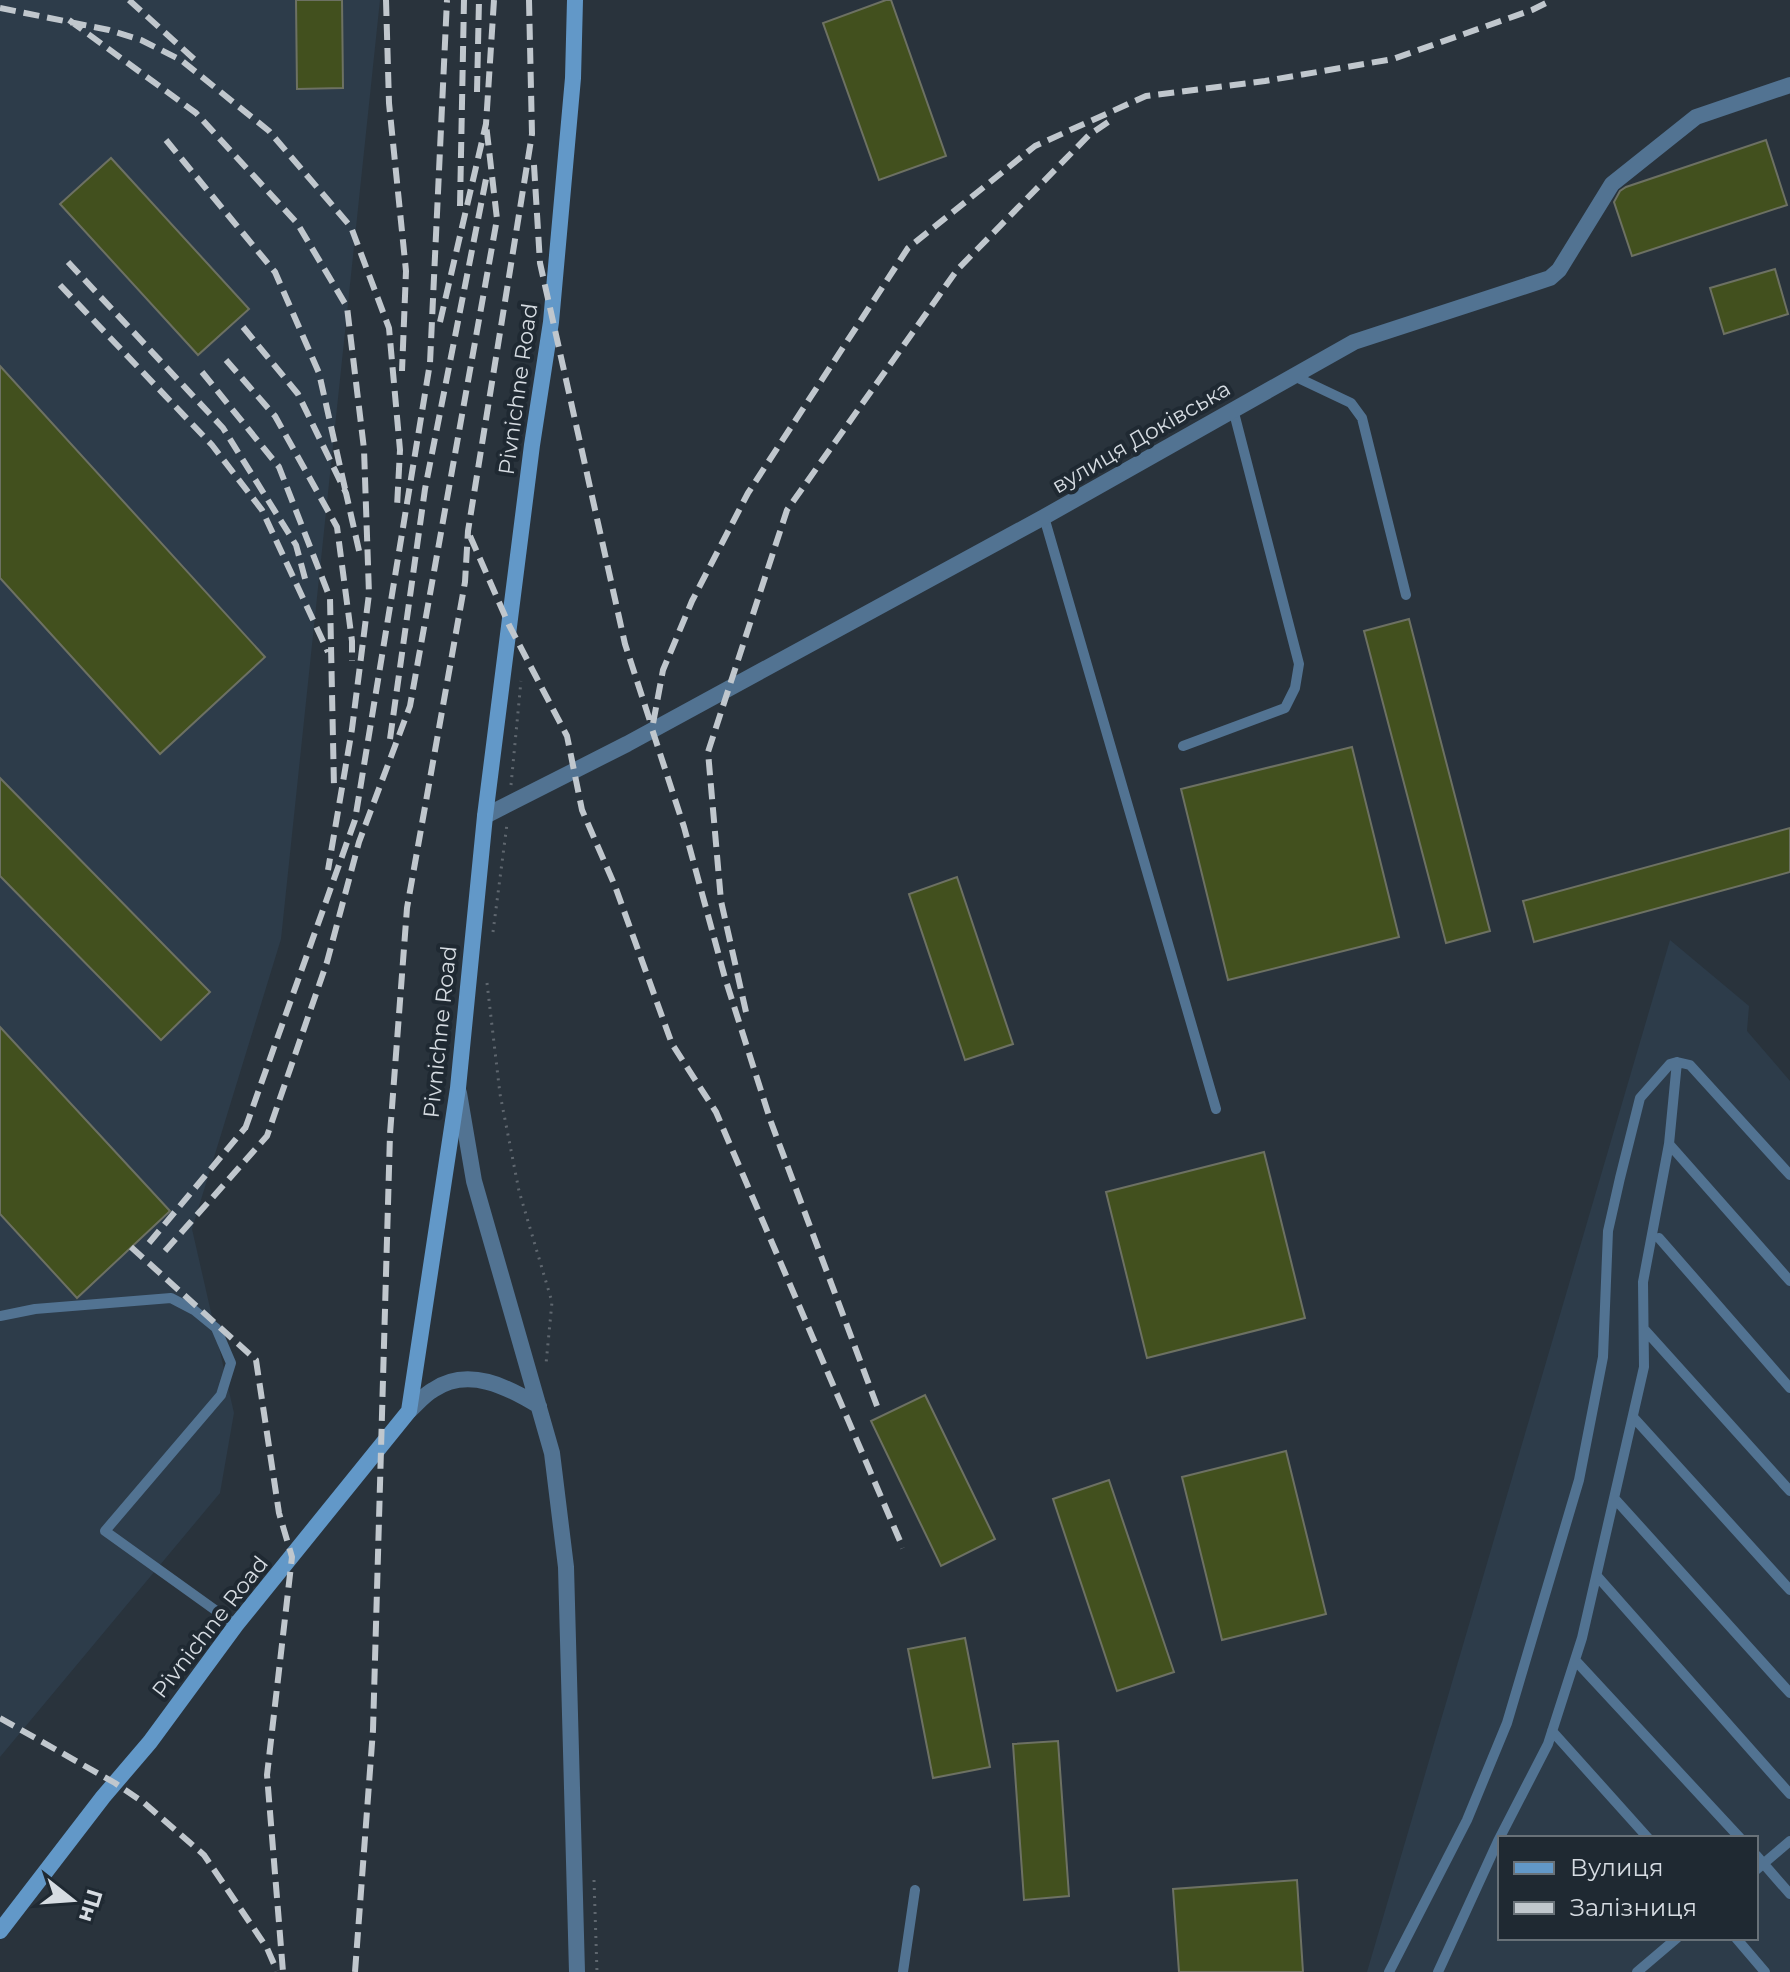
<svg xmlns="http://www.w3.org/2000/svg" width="1790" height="1972" font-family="Montserrat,sans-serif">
  <rect width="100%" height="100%" fill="#29333c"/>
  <path fill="#2d3c4a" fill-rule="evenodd" d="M0,0H380L281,939L192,1229L234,1413L220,1493L0,1757Z
    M1670,940L1749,1006L1747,1031L1790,1081V1972H1367ZM1500,1838H1756V1938H1500Z"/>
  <path fill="#42501e" stroke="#6d7163" stroke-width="2" d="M296,0H342L343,88L297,89Z
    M886,0H891L946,156L879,180L823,23Z
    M1766,140L1787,205L1632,256L1614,202L1620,191L1626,187Z
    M111,158L249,309L198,355L60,204Z
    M1775,269L1788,314L1724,334L1710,288Z
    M0,366L265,657L160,754L0,578Z
    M1409,619L1490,931L1446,943L1364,631Z
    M1352,747L1399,937L1228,980L1181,789Z
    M0,778L210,992L161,1040L0,876Z
    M1790,828V872L1534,942L1523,901Z
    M957,877L1013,1044L965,1060L909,894Z
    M0,1027L170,1211L77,1298L0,1214Z
    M1264,1152L1305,1318L1147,1358L1106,1192Z
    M925,1395L995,1539L941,1566L871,1421Z
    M1286,1451L1326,1614L1222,1640L1182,1477Z
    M1109,1480L1174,1672L1117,1691L1053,1499Z
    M965,1638L990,1767L933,1778L908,1649Z
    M1058,1741L1069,1896L1024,1900L1013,1744Z
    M1297,1880L1303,1972H1179L1173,1889Z"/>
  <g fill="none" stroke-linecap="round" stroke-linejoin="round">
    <path stroke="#5f676f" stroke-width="3" stroke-dasharray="2 6" stroke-linecap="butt" d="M511,785L521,681
      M493,932L507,824
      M487,983L500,1094L519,1191L552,1302L546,1364
      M594,1880L597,1972"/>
    <path stroke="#527392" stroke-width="10" d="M1294,376L1351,403L1362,418L1406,595
      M1044,517L1216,1109
      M1183,746L1285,708L1295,688L1299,664L1233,409
      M1669,1144L1790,1281
      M1659,1238L1790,1388
      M0,1316L35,1309L171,1298L194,1310L216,1328L231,1363L221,1395L105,1531L236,1625
      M1644,1329L1790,1491
      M1634,1418L1790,1590
      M1615,1499L1790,1693
      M1597,1576L1790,1794
      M1575,1660L1740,1838
      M1552,1731L1648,1838
      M1756,1855L1790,1894
      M1756,1870L1790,1841
      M1736,1938L1765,1972
      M903,1972L915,1890
      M1389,1972L1467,1820L1507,1723L1579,1480L1603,1357L1608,1231L1620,1178L1640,1098L1670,1064L1677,1062L1690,1065L1790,1175
      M1438,1972L1498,1841L1548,1744L1582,1638L1644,1367L1643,1282L1669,1144L1677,1062
      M1637,1972L1677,1938"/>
    <path stroke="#527392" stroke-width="16" d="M485,816L627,744L1044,517L1354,342L1550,278L1559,270L1612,184L1696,117L1790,85"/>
    <path stroke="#527392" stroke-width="16" d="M459,1093L474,1181L552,1453L566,1567L577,1972
      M409,1411C417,1404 424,1395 433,1390C468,1366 508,1387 539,1406"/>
    <path stroke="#6298c8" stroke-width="16" d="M0,1931L103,1797L150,1742L236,1625L409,1411L458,1088L485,816L532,445L551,322L573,78L575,0"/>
    <path stroke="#c0c7cd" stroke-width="6" stroke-dasharray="16 8" stroke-linecap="butt" d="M129,0L194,59
      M386,0L389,103L406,271L402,371
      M0,8L109,30L141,40L181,60L269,131L351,227L389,328L400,450L397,507
      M69,20L196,113L297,223L347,307L364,449L369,594L352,729L328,870
      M477,92L479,0
      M166,140L275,272L319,373L346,493
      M534,165L540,263L625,644L651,724
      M460,206L464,0
      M68,262L223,428L296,545L307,586
      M60,285L212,445L262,510L328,652
      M440,322L486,124L494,0
      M243,327L298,394L346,493L360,555
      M226,360L275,416L337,527L352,641V661
      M202,372L279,467L330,598L334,787
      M470,536L509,625L567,736L582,810L615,886L672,1044L716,1112L903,1548
      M390,739L425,489L486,179
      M746,1012L721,901L708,752L787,510L957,270L1089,135L1111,120
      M245,1129L355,820L430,363L447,0
      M149,1243L245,1128
      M131,1247L256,1360L279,1513L292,1557L267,1775L283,1972
      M165,1251L267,1136L327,962L359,842L410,706L497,219L486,124
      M877,1406L771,1122L725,978L684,827L652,729L663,670L692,601L748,493L908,248L1035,146L1146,96L1265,81L1393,59L1532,10L1552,0
      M0,1718L115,1783L143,1802L204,1855L267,1948L277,1971
      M355,1972L373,1730L390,1134L407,908L465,582L468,531L532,134L529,0"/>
  </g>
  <g text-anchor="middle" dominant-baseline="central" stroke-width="8" stroke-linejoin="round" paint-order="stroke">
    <g font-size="22" fill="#d6dce2" stroke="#1f2932">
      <text transform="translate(518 389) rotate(-82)">Pivnichne Road</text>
      <text transform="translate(1141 437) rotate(-30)">вулиця Доківська</text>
      <text transform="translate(440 1032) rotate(-84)">Pivnichne Road</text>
      <text transform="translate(210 1627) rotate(-52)">Pivnichne Road</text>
    </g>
  </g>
  <rect x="1498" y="1836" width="260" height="104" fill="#1f2932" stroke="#687178" stroke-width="2"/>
  <rect x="1514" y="1862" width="40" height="12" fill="#6298c8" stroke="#687178" stroke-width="2"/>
  <text x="1570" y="1876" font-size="24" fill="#d6dce2">Вулиця</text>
  <rect x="1514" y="1902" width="40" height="12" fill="#c0c7cd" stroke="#687178" stroke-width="2"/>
  <text x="1570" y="1916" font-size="24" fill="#d6dce2">Залізниця</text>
  <g transform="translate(72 1900) rotate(107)" stroke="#1f2932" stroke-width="6" paint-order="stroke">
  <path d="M0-6L14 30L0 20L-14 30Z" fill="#d6dce2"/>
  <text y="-12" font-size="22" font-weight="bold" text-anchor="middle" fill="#d6dce2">Пн</text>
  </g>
</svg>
